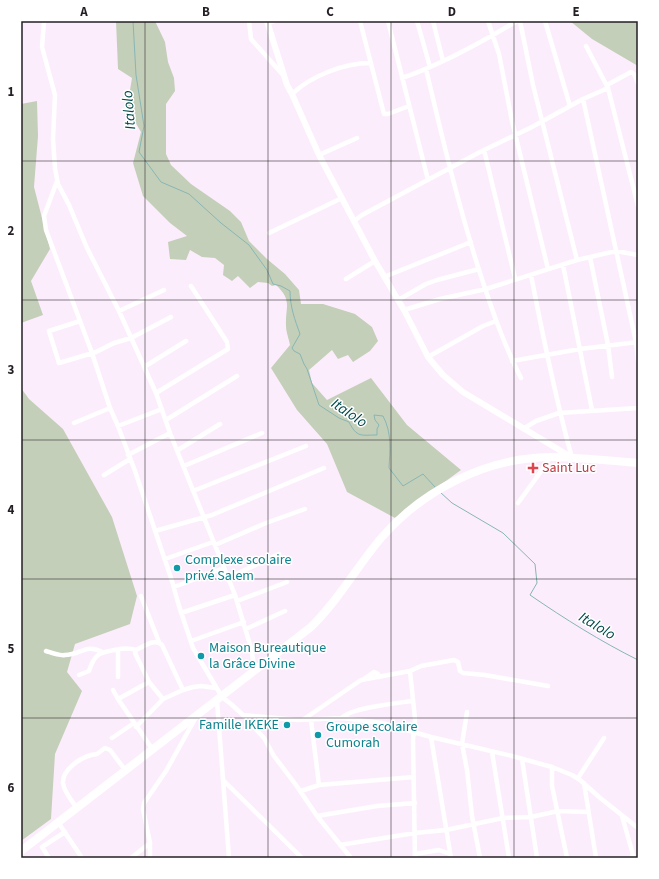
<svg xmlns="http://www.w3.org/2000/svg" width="659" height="879" font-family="'Source Sans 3',sans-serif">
  <rect width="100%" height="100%" fill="#fcedfc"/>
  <path fill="#c4cfb9" d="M116,21H155L165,42L168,62L174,78L175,91L166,104V154L171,165L191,184L230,211L241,222L249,241L267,259L285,274L299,290L301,304H323L355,314L372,327L378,341L370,351L353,362L348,355L338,359L332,350L309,370L312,383L327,400L371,378L407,425L461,470L395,518L347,492L327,444L297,410L271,368L290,345C289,339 286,332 286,326C285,307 293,301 276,285L272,286L268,283L258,282L250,288L238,276L232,281L223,275L224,265L215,258L202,257L190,250L186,260L170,259L168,242L187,236L170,223L143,196L133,163L141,132L127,108L132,78L118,69Z
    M570,21H638V66L592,39Z
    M37,101L38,136L34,187L50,249L31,281L43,315L21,323V104Z
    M21,388L29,399L63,429L112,517L137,596L130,624L75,644L67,672L82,691L55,754L51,819L21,841Z"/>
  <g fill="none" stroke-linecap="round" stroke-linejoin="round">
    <path stroke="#87b6b5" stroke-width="1" d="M133,21L136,75L144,126L139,152L161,182L189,194L221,223L249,245L267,270L273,284L281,286L290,291C290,307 295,320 300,334L292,348L294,351L300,354L304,364L307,369L319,405L339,418L349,422C357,438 361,435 377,435V429L379,425L375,420L374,415L383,416C392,433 390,450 389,468L403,486L423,474L435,487
      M440,492L452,503L503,533L535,564L537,583L530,595C565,619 600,641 638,660"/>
    <path stroke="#fff" stroke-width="4.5" d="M44,21L42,47L55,95L53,139L55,169L58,184L69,205L87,248L119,311L156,393L170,433L235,595L251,648L255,671
      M249,21L251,39L283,75
      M360,21L384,114H388L409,106
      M388,21L428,180
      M417,21L430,67
      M433,21L443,61
      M488,21L499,54L512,121L548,269
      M520,21L533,85L577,260
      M545,21L570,106
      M268,23L274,21
      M586,46L608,88L638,206
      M426,69C442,137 458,204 479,270C491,307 503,343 521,378
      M402,78C441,65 482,42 517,21
      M607,85L631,72L634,74L638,83
      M292,94C311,76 344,63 370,63
      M583,99L636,342L638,360
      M484,150L515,278
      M319,155L357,138
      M57,181L44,216L46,230L92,353L110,408L118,426L135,471L172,581L179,606L193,648L222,697L231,704L243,715L298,720L342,718L382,723L431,737L512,756L552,767L572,775L580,780L599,797L638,828
      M354,221L362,215L480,152L530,128L583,99L608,88
      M269,233L342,198
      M590,257L608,345L612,377
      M563,265L592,410
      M531,275C543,337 555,397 572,458
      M384,277L471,242
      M346,279L375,261
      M398,300L426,284L437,280L479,269
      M404,310L440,299L486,289L577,260L616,251L638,255
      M119,311L164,290
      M80,321L49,331L59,363L96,352L114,343L131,338L171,317
      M428,357L483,326L496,321
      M512,361L580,349L638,342
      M144,367L186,341
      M156,393L228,349L227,342L191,286
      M166,420L237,376
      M74,423L110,408
      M118,426L162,409
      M523,429L536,421L559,413L638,408
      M178,450L220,424
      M128,455L170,433
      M184,466L262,433
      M104,475L130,459
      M193,491L306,446
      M518,503L542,470L550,457
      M155,531L212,515L324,468
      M215,545L266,523L305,509
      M165,559L213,542
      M228,578L279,554
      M174,587L224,568
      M141,596L159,642
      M237,601L287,582
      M181,613L235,595
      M246,629L285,611
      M191,641L244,622
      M118,650V677
      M46,651C52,653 59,656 65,655C81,655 86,643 102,652
      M410,671L415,719L413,740L415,858
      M79,675L89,671C95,652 101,652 120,649C126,648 130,648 136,650
      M364,679L374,672L378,674L379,677
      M149,682L135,653L136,650C145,646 154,638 162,645L183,690
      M113,690L118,699L149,682L163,699
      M118,699L153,750
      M217,701L229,858
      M467,712L462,744L467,770L472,816L480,858
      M243,715L264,738L274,756L296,785L317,816L351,858
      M342,718C350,708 398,703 412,701
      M304,719L361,680L410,671L421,666L454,660L458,662L460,671L463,673L485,675L548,686
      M311,720L319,785
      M136,727L163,699L183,690L193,687L201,686L216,688
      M431,737L451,858
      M112,738L134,723
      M492,752L509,858
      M522,759L537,858
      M552,767V786L567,858
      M578,778L604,738
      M224,781L302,858
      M584,783L596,858
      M301,791L319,785L414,777
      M77,808C72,801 64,792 63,783C62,770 80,758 91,755C93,754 95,755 97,754C100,752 102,750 105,748L110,750L126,771
      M317,816L377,806L415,803
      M622,816L632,851L633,855L631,858
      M58,822L82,858
      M340,845L415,833L446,830L503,818L531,817L558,811L588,812
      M415,854L439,850L450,854
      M49,858L42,847L65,832
      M131,858L150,843
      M150,858V843L143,809L144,803L166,771L195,719"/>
    <path stroke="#fff" stroke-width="6" d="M267,21L287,85L292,94L319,155L375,261L404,310L428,357L443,375L463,392L571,457"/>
    <path stroke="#fff" stroke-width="8" d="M21,851L311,627C339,600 357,566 382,537C424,489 487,458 550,457C579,457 609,461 638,463"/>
  </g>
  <path fill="none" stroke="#241f25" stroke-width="1" stroke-opacity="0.55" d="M145,21V858M268,21V858M391,21V858M514,21V858M21,161H638M21,300H638M21,440H638M21,579H638M21,718H638"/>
  <path fill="#e0444e" stroke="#fff" stroke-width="1.5" d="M531 462h4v4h4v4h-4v4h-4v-4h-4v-4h4z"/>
  <g fill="#0f9aa8" stroke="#fff" stroke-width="1.5">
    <circle cx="177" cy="568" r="4"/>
    <circle cx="201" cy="656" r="4"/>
    <circle cx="287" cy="725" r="4"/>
    <circle cx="318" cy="735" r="4"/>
  </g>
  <g text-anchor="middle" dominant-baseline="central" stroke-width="3" stroke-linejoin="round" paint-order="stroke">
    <g font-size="14" fill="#be3a42" stroke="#fff" text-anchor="start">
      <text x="542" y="468">Saint Luc</text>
    </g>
    <g font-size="14" fill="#0d838f" stroke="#fff" text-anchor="start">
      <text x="185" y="560">Complexe scolaire<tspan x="185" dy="16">privé Salem</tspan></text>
      <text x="209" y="648">Maison Bureautique<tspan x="209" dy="16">la Grâce Divine</tspan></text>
      <text x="279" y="725" text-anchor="end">Famille IKEKE</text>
      <text x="326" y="727">Groupe scolaire<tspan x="326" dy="16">Cumorah</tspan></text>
    </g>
    <g font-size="15" font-style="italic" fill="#00494a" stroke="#fff">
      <text transform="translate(129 110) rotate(-95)">Italolo</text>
      <text transform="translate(349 413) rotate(34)">Italolo</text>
      <text transform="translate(597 626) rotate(31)">Italolo</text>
    </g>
  </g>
  <rect width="659" height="879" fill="none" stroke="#ffffff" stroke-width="44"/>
  <rect x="22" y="22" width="615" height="835" fill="none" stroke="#241f25" stroke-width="1.5"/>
  <g font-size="13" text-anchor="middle" font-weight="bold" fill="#241f25">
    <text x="84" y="16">A</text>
    <text x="206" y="16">B</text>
    <text x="330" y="16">C</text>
    <text x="452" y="16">D</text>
    <text x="576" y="16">E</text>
    <text x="11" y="96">1</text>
    <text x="11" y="235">2</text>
    <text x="11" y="374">3</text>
    <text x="11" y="514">4</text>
    <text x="11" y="653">5</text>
    <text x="11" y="792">6</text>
  </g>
</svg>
